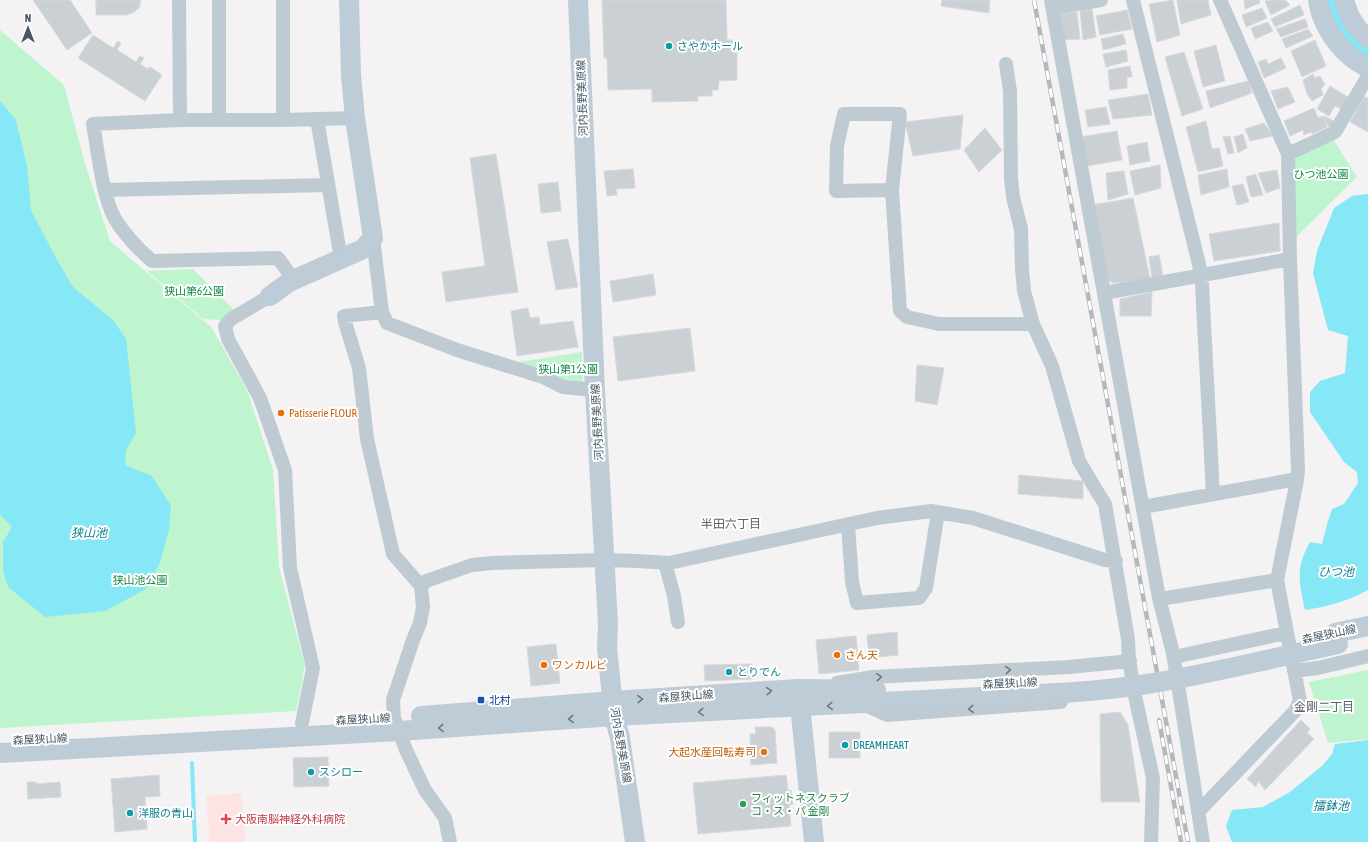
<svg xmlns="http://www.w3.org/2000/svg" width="1368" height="842" font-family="'Asap Condensed','Noto Sans JP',sans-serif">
  <rect width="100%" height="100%" fill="#f4f2f2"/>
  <path fill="#fee3e3" d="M241,793L245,842H210L206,796Z"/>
  <path fill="#bef5cf" d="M0,30L64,85L86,167L110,241L212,328L247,390L273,470L279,567L305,666L296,711L0,728Z
    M1333,139L1357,177L1294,239L1292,157Z
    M193,269L234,310L221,320L203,319L147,271Z
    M582,352L583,387L512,363Z
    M1368,670V739L1328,743L1309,682Z"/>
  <path fill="#86e7f6" d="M0,101L16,120L27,166L31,210L57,260L73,287L113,320L126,339L136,433L126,450L125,465L152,476L171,506L169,530L160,563L146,589L105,611L45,617L8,587L3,571V542L12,527L0,515Z
    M1368,194V590C1345,602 1330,606 1305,610C1299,581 1295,569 1310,542L1322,544L1328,521L1332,509L1344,504L1358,483L1357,472L1344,462L1310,412V392L1320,381L1345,373L1348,336L1328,330L1313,273L1317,251L1334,208L1352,196Z
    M1368,740V842H1232L1226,826L1232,810L1263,807L1290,792L1323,765L1332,754L1335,744Z"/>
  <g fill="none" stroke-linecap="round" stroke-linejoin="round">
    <path stroke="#86e7f6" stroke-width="4" d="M192,763L195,842"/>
    <path stroke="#86e7f6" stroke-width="23" d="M1331,0C1336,24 1348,39 1368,53"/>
  </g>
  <path fill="#cbd0d5" stroke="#d6d9de" d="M33,0H70L92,33L67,50Z
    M96,0H141L139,8L134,12L126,15H96Z
    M602,0H726L727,40H734V53H737V80L719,81L718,90H712V96H698V101L652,102V89L608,90L607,58H604Z
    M942,0H990L989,13L941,6Z
    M1173,0L1180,35L1157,42L1149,4Z
    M1177,0H1208L1211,15L1181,24Z
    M1244,0H1259L1260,3L1245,9Z
    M1272,0H1285L1290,5L1271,15L1265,1Z
    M1300,5L1304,15L1275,27L1271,19Z
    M1262,8L1267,18L1246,27L1242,15Z
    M1092,9L1096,37L1083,40L1080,11Z
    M1127,10L1132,29L1100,35L1096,16Z
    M1077,12L1080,39L1064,40L1061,14Z
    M1305,19L1308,27L1281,37L1276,29Z
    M1268,22L1273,31L1255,39L1251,28Z
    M1308,29L1313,36L1286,48L1282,39Z
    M1123,34L1126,44L1103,50L1101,39Z
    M93,35L113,48L118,41L121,43L117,50L136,62L140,56L144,58L140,64L148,69L150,67L162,75L145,101L78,58Z
    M1315,40L1326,66L1302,77L1291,51Z
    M1216,45L1225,81L1203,87L1194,51Z
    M1126,50L1128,61L1106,67L1103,54Z
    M1184,52L1203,109L1182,116L1165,57Z
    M1281,58L1286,68L1264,78L1258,62L1266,59L1268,64Z
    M1130,66L1132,77H1127V88L1110,90L1108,70Z
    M1313,74L1315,78L1320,76L1325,85L1321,89L1323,95L1312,101L1307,94L1303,80Z
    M1248,81L1252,93L1210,108L1206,91Z
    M1330,86L1348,97L1341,109L1335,106L1329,116L1317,109Z
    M1288,87L1295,102L1278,109L1271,91Z
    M1148,94L1152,115L1113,119L1108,100Z
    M1364,97L1368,98V132L1350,122Z
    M1106,107L1110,124L1088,127L1085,110Z
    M1314,108L1318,118L1323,116L1327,127L1312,134L1311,132L1304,135L1303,130L1290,136L1284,121Z
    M963,115L960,149L913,156L905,122Z
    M1325,116L1335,122L1332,128L1327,125L1324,118Z
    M1206,121L1212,149L1219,148L1223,166L1198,172L1186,127Z
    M1264,123L1273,136L1250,141L1245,129Z
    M985,128L1002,150L979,172L964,150Z
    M1117,131L1122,160L1086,166L1080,137Z
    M1243,134L1247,148L1238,153L1234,137Z
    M1230,136L1234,153L1228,154L1223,137Z
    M1147,142L1150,161L1130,165L1127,146Z
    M496,154L518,292L446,302L442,272L485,266L470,158Z
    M1160,165L1161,188L1135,195L1130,171Z
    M633,169L635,188L616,189L617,195L607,196L604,171Z
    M1227,169L1229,187L1201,195L1198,175Z
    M1277,170L1280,188L1266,193L1258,173Z
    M1124,171L1128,194L1108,200L1106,173Z
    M1256,174L1263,195L1251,197L1246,177Z
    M558,182L561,211L541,213L538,184Z
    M1243,184L1249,202L1237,205L1232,186Z
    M1133,198L1150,279L1114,283L1105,279L1092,205Z
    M1279,223L1280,251L1214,261L1209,234Z
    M568,239L578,287L556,290L547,242Z
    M1159,255L1163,276L1152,278L1149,257Z
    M653,274L656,295L613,302L610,281Z
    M1152,292L1151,316H1120V299Z
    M528,308L530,318L539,317L540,325L573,321L578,347L517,356L511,311Z
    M690,328L695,371L618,381L613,337Z
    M917,365L944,368L937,405L915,401Z
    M1019,475L1083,481V499L1018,494Z
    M897,632L898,655L869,658L867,635Z
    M856,636L859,670L819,674L816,640Z
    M556,644L560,683L531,686L527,647Z
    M752,664L753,679L705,681L704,665Z
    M1120,712L1128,725L1140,802H1101L1100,714Z
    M1301,720L1310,729L1307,733L1314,739L1265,790L1258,781L1256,787L1247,779Z
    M755,727H772L775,730L777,763L751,765L750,734H756Z
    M829,732H860V758H829Z
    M328,757L329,786L294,787L293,758Z
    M159,775L160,796L145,797L147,829L115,832L111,779Z
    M786,775L788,791L791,790L793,804L789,805L791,826L698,834L693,783Z
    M27,782H36V784L60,782L61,797L28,799Z"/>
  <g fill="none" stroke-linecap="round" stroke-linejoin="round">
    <path stroke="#bfcbd3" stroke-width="14" d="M179,0L180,120
      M219,0V120
      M283,0V120
      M1051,0L1159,598L1173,653L1203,842
      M1133,0L1199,264L1202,285L1213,494
      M1053,8L1101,0
      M1006,64L1010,91L1011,179L1013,197L1021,229L1022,269L1024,291L1033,324L1052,366L1079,461L1098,493L1105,504L1106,510L1128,639L1129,659L1135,696L1153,778L1151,842
      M317,119L341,259
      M1288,154L1335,132L1368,76
      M105,190L328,185
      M892,190L836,191L837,146L844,114H900L892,190L900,311L907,317L939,324H1033
      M373,238L382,312L344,316L345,322L359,368L367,439L393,554L421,586
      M294,280L278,258L152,261C137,248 125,235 115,219C102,196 98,151 93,124L180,120H283L355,118
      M1104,293L1290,259
      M270,296L231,319L225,326L228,339L260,398L285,470L290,568L313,668L302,723
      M382,312L387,323L457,350L543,377L563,387L595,390
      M1143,507L1297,479
      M848,524L852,582L857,603L919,598L926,588L938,512
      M665,563L674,596L678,622
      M1160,599L1277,580
      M1174,657L1286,633
      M1294,671L1318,668L1368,656
      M837,683L873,677L1069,667L1130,661
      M863,704L887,715L1061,702
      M1198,812L1295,711L1300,701L1277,580L1297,480L1298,470L1290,259L1288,154L1220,0
      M450,842L445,818L425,790L406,750L394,718L393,700L413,640L420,623L423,607L421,586L426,581L472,565L492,563L604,560L637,561L669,563L877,518L931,511L973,518L1105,560L1116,561"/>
    <path stroke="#beccd7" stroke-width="20" d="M578,0L595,390L608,625L607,648L614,716L620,738L635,842
      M1318,0C1321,21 1334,43 1350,56C1355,61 1362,64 1368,68
      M1344,0C1348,15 1355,29 1368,38
      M270,296L289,282L363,249L373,238L355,118L351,75L349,0
      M1335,633L1368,626
      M799,695L814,842
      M421,716L613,701L799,689L876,690
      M0,753L399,731L614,716L1037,694"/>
    <defs>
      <path id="rail" d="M1034,0L1188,842
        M1159,720L1181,842"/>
    </defs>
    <use href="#rail" stroke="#b3b8bd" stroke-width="4.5"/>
    <use href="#rail" stroke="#fff" stroke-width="3" stroke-dasharray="9" stroke-linecap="butt"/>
    <path stroke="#beccd7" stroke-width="20" d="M1037,694C1072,693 1106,690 1141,685C1206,675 1273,658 1338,644"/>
  </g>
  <defs><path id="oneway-chevron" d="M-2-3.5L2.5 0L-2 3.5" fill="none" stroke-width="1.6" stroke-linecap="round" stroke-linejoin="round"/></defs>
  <g stroke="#6b7a84">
    <use href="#oneway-chevron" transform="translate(1008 670) rotate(-3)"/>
    <use href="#oneway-chevron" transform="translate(879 677) rotate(-4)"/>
    <use href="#oneway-chevron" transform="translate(971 709) rotate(176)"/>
  </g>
  <g stroke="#6b7a85">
    <use href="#oneway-chevron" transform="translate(769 691) rotate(-4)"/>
    <use href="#oneway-chevron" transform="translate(640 699) rotate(-4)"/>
    <use href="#oneway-chevron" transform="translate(830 706) rotate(177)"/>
    <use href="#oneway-chevron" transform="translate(701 712) rotate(177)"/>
    <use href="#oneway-chevron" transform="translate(571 719) rotate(176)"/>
    <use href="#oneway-chevron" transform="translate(441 728) rotate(176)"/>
  </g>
  <g fill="#0f9aa8" stroke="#fff" stroke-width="1.5">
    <circle cx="669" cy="46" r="4"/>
    <circle cx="729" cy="672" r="4"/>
    <circle cx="845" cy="745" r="4"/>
    <circle cx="311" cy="772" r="4"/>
    <circle cx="130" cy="813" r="4"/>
  </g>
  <g fill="#e8710a" stroke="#fff" stroke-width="1.5">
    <circle cx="281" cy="413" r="4"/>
    <circle cx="837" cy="655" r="4"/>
    <circle cx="544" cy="665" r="4"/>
    <circle cx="764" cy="752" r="4"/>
  </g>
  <rect fill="#1a4fb4" stroke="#fff" stroke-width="1.5" x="477" y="696" width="8" height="8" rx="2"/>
  <circle fill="#2e9e5b" stroke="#fff" stroke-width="1.5" cx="743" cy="804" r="4"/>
  <path fill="#e0444e" stroke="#fff" stroke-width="1.5" d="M224 813h4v4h4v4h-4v4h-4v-4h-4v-4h4z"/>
  <g text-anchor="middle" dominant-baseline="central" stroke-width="4" stroke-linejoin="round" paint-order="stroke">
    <g font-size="11" fill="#0d838f" stroke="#fff" text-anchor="start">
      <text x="677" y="46">さやかホール</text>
      <text x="737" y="672">とりでん</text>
      <text x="853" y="745">DREAMHEART</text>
      <text x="319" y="772">スシロー</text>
      <text x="138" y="813">洋服の青山</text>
    </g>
    <g font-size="11" fill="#475762" stroke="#fff">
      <text transform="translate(582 98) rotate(-92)">河内長野美原線</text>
      <text transform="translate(597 422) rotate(-93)">河内長野美原線</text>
      <text transform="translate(1329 634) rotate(-12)">森屋狭山線</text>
      <text transform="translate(1010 683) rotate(-3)">森屋狭山線</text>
      <text transform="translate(686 696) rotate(-4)">森屋狭山線</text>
      <text transform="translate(363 719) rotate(-3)">森屋狭山線</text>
      <text transform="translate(40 739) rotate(-3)">森屋狭山線</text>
      <text transform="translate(621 745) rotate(80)">河内長野美原線</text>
    </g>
    <g font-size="11" fill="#0d8842" stroke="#fff">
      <text x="1321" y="174">ひつ池公園</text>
      <text x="194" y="291">狭山第6公園</text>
      <text x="568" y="369">狭山第1公園</text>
      <text x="140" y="580">狭山池公園</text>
    </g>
    <g font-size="11" fill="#c56008" stroke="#fff" text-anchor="start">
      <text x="289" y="413">Patisserie FLOUR</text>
      <text x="845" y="655">さん天</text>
      <text x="552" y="665">ワンカルビ</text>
      <text x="756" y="752" text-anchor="end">大起水産回転寿司</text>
    </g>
    <g font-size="11" fill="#164399" stroke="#fff" text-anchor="start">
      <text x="489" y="700">北村</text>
    </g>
    <g font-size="11" fill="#27864d" stroke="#fff" text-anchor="start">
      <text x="751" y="798">フィットネスクラブ<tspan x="751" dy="13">コ・ス・パ 金剛</tspan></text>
    </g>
    <g font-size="11" fill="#be3a42" stroke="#fff" text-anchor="start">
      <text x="235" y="819">大阪南脳神経外科病院</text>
    </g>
    <g font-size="12" fill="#5d6368" stroke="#fff">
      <text x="731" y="524">半田六丁目</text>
      <text x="1324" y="707">金剛二丁目</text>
    </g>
    <g font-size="12" font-style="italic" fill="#047e91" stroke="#fff">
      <text x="89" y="533">狭山池</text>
      <text x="1336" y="572">ひつ池</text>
      <text x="1331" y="806">擂鉢池</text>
    </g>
  </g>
  <g transform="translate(28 28)" stroke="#ffffff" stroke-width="3" paint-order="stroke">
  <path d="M0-3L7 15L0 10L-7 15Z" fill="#475762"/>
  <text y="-6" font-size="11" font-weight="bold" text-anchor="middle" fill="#475762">N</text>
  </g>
</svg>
